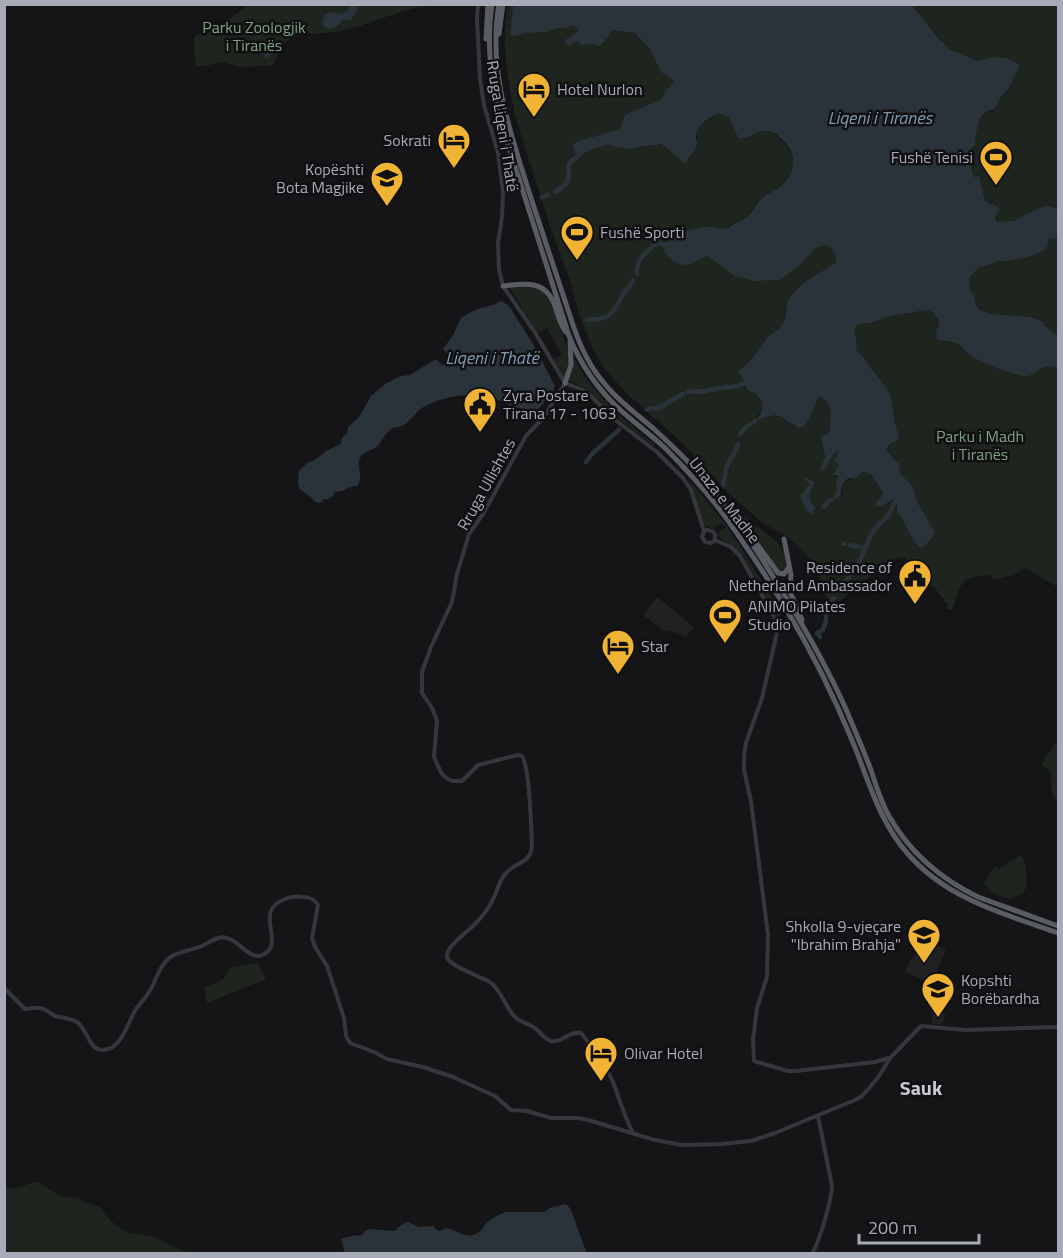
<svg xmlns="http://www.w3.org/2000/svg" width="1063" height="1258" font-family="'Titillium Web',sans-serif">
  <rect width="100%" height="100%" fill="#151517"/>
  <path fill="#212124" d="M657,597L694,627L686,637L680,634L669,631L666,632L643,615Z
    M930,942L946,949L932,984L905,972L911,959Z
    M935,1011L945,1014L942,1025L931,1023Z"/>
  <path fill="#1d251e" d="M249,5H473V6C461,6 448,4 436,5C403,7 372,24 341,31C323,35 303,31 287,41C280,46 277,58 273,65L241,67L222,62L206,66H196L194,47L195,36L217,27Z
    M508,5H513L510,28L520,35L527,33L548,32L558,28H566L574,25L579,31L565,40L577,41L581,45L602,44L608,38L609,34L612,30L635,33L649,48L661,72L674,81L666,90L661,99L625,115L621,127L634,149L661,144L688,159L698,145L696,132L699,127L703,123L719,113L729,118L736,135L745,138L762,131H768L773,133L787,146L793,158L794,164L789,178L783,185L759,200L748,217L730,225L724,231L755,281H772L804,260L817,247L822,245H826L835,252L836,260L835,263C829,266 825,270 820,273C810,279 800,283 793,292C783,305 789,312 783,323C780,328 774,332 770,336C759,347 754,363 739,369L745,383V388L756,394L763,403L762,409L756,419C781,413 777,416 796,427H803L807,423L818,398L823,397C836,408 828,415 831,428L821,438L825,457L821,468L833,456L836,451H838L835,462L837,463L839,466L837,470L832,474L838,477L836,486L838,496L842,494C840,478 846,483 856,477C859,476 861,473 864,471L872,476L885,493L876,503L879,507L888,504L896,498L897,501V512L903,521L924,512L917,501L915,492L900,473V467L896,460L889,454L886,450C889,444 895,442 899,437L895,423L891,396L885,385L872,370L865,359L857,351L855,330L856,326L858,324L871,323L890,316L928,310L933,313L939,321L937,327L943,341C948,342 957,343 961,346C963,348 964,352 967,353C976,360 1007,374 1019,375C1034,376 1040,361 1058,368V587L1040,577L1025,567C1017,575 1006,577 995,579H992L991,575C961,578 961,580 953,609L949,610L946,608L948,605L934,587L928,584L909,561C906,559 905,557 900,557C891,558 850,593 840,601L832,602L826,597L822,580L805,553L797,545L786,536L764,524L727,492L699,460L676,437L625,392L603,366L593,349L578,311L571,283L551,229L514,112L508,77L505,52V28Z
    M912,5H1058V210C1038,200 1030,219 1012,222C1007,223 1002,221 997,222L995,220L1000,210L996,204L987,203L985,201L979,176L974,177L969,160L972,148L975,145C977,129 976,114 995,110L999,99L1006,94L1014,80L1015,73L1007,58L994,57L977,61L962,54L951,50L938,38Z
    M1058,236V335L1044,326L1017,316L991,314L980,310L976,305L974,295L970,291L969,287V278L979,267L988,265L997,261H1007L1028,257L1045,250L1049,238L1055,239Z
    M518,286H538L549,297L567,348L591,385L605,401L620,416L654,444L653,446L614,415L589,390L563,377L553,360L562,355L547,328L537,332L509,287Z
    M692,483L727,526L783,614L777,617L743,556L733,547L718,537L719,532L726,527L722,523L713,528L704,525C698,512 697,498 690,485Z
    M741,516H744C750,521 756,526 763,531C778,543 788,548 785,570L782,572L778,571L749,524L744,521Z
    M1058,741V804C1057,801 1054,798 1053,795C1048,782 1057,772 1041,765L1056,742Z
    M1020,855L1021,857H1023C1025,865 1030,886 1023,893C1020,896 1012,898 1008,899L992,893L984,883L995,866L998,869Z
    M257,963L266,979L207,1003L204,987C216,984 226,981 229,968Z
    M35,1182L41,1184L60,1196L78,1198L83,1201L100,1207L111,1221L125,1232L155,1237L176,1248L192,1253H5V1186L13,1189Z"/>
  <path fill="#2b333a" d="M357,5V10L351,20H343C337,27 331,33 323,25L322,20L326,14L333,12L341,14L347,11L351,5Z
    M513,5H912L938,38L951,50L962,54L977,61L994,57L1007,58L1018,64L1019,67C1012,80 1012,89 999,99C994,117 992,105 983,115C977,122 976,136 975,145L972,148L969,160L974,177L979,176L985,201C991,206 997,202 1000,210L995,218L996,222L1014,221L1039,208C1046,205 1053,206 1058,210V236L1055,239L1049,238L1048,241L1049,243L1045,250L1028,257L1007,261H997L988,265L979,267L969,278L970,291L974,295L976,305L980,310L991,314L1030,317L1043,322L1044,326L1058,335V368C1038,361 1039,377 1024,376C1010,375 977,361 967,353C964,351 963,348 961,346C955,341 945,342 938,339C933,332 939,328 939,321L933,313L928,310L890,316L871,323L858,324L856,327L855,330L857,351L865,359L872,370L885,385L891,396L895,423L899,437L898,440L890,444L886,450L899,464L900,473L913,487L917,501L935,533C931,540 926,545 920,548C909,538 907,523 897,512V501L896,498C889,501 885,507 876,507V503L884,493L872,476L864,471C861,473 859,476 855,478C854,479 851,478 850,478C840,481 842,490 840,497L838,496L836,486L838,477L836,475H832L839,466L837,463L833,461L837,457L838,451L835,452L824,470L822,471L820,470L825,457L821,437C823,435 827,434 829,431C831,429 830,425 830,422C831,411 832,403 821,397L818,398L807,423L803,427H797C775,414 780,412 755,421L760,415L763,403L756,394L747,390L744,381L738,370C753,363 758,348 769,336C774,332 780,329 783,323C789,313 783,305 793,293C800,284 810,279 819,273C825,270 829,266 835,263C838,255 833,249 826,245L817,247L804,260V262L779,280L755,281L735,276L708,256C701,257 696,262 690,264C679,267 669,260 664,251L667,243L677,233L704,227H715L718,229L723,228L727,229C732,223 740,222 747,217C753,213 755,204 761,199C773,190 786,187 791,172C794,163 794,158 790,149C785,142 777,133 769,131C758,129 749,140 738,138L729,118L719,113C710,118 695,125 696,137C696,143 699,142 696,147C693,155 689,153 686,164C678,159 671,150 661,144L629,149L608,145L598,147L582,154H576L572,146L576,142L620,129L625,115L661,99L666,90L674,81L661,72L649,48L635,33L612,30L609,34L608,38L599,46L593,44L581,45L577,41L568,46L565,40L579,31L574,25L566,28H558L548,32L527,33L513,36L510,33Z
    M252,43L260,46H269L272,50L271,55L267,58L265,57L262,50L249,47V45Z
    M500,301H502L509,306L533,344L555,386L553,392L538,410C524,413 510,404 498,400C492,397 486,396 480,396C462,393 432,399 418,411C414,415 411,420 405,424C400,428 394,426 389,431C384,435 382,441 378,446C373,450 366,451 362,455C354,465 365,476 357,486L350,487L342,491L335,492L333,496L326,500L323,499L322,502L318,503L315,502L311,497L306,494L299,488L298,481L299,471L307,463L315,460L326,451L341,444L342,438L347,433L348,427L359,417L371,396L385,384L401,376L410,375L436,359L442,365L451,358L443,349L453,335L461,318L475,310L496,304Z
    M805,478L815,482C810,491 805,499 815,507L812,515L806,510L800,496L809,485L808,481L804,480Z
    M565,1204L568,1206L571,1210L586,1251L585,1253H345L341,1239L351,1236L363,1235L364,1232L369,1229L395,1231L401,1225L408,1222L419,1227L433,1226L438,1231L442,1230L445,1228L451,1229L462,1234L470,1236L476,1234L482,1230L486,1223L498,1215L506,1212H544L550,1208Z"/>
  <g fill="none" stroke-linecap="round" stroke-linejoin="round">
    <path stroke="#2b333a" stroke-width="4.5" d="M555,192C562,188 569,183 569,174C569,170 567,168 569,164C571,159 577,158 580,154
      M542,197L548,195
      M637,274C637,271 637,268 638,265C640,256 651,247 658,243L666,245
      M587,320C615,319 613,311 626,289H628L633,280
      M723,388L737,386L745,383
      M688,392L696,391L701,392L719,388
      M647,410L650,408L657,409L683,394
      M740,434L746,427L755,421
      M586,462L592,454L619,430
      M723,485L727,465L734,454L738,444
      M836,497L838,493
      M824,507L829,501L832,500
      M843,544H844
      M850,545L865,548
      M837,591L856,569L872,533L878,525L888,516L896,499
      M831,601L834,598
      M820,637L817,633L823,630L826,621V606L828,603"/>
    <path stroke="#36373c" stroke-width="4" d="M478,4L477,18L480,79L484,105L498,153L503,192L502,217L498,243L499,270L503,286L534,331L565,383L583,390L589,394L614,419L657,452L683,478L691,490L704,531
      M565,383L544,417L526,436L483,514L469,534L457,574L452,602L431,647L422,672V693L432,708L437,721L434,756L436,762L442,774L448,779L452,781H462L478,765L518,755L522,756C530,768 531,827 532,845C531,864 517,861 506,873C499,880 499,888 494,897C490,906 483,916 476,923C469,931 445,947 447,957C449,966 481,977 490,982C501,990 505,1006 514,1016C520,1023 530,1023 537,1030C542,1034 544,1039 551,1041C563,1043 570,1030 581,1033C591,1045 606,1066 612,1080C620,1099 623,1114 633,1133
      M704,531L702,537L705,542L711,543L715,540
      M704,531L707,530L712,531L715,534V540
      M715,540L731,547L740,556L777,622L778,628L762,698L746,743L744,755V770L751,801L768,935L767,977L757,1008L753,1040L754,1061L788,1071H796L875,1062L889,1058
      M4,988L25,1009C30,1009 34,1007 39,1008C45,1008 49,1013 55,1016C62,1018 70,1018 77,1022C89,1030 88,1055 108,1049C122,1046 129,1020 136,1009C142,1002 148,995 152,987C157,977 161,963 172,956C180,951 193,950 202,946C207,944 212,940 218,938C221,937 224,937 227,938C240,941 252,964 266,953C284,940 253,911 285,899C291,897 297,896 303,897C310,897 314,899 318,905L312,938L315,947L327,966L344,1018L346,1036L350,1043L374,1052L387,1059L423,1067L453,1077L495,1096L511,1110L527,1111L551,1118H578L588,1120L655,1140L671,1143L682,1145L722,1144L751,1141L775,1133L855,1100L862,1096L871,1086L879,1076L890,1058L921,1026L965,1030L1058,1027
      M812,1254C820,1240 831,1202 832,1186L818,1116"/>
    <path stroke="#5a5c64" stroke-width="5" d="M492,4C486,42 491,79 499,116L569,336C580,363 596,387 617,407C632,421 650,434 665,448C692,475 717,503 738,535C776,589 811,648 838,708C846,727 855,746 862,766C874,798 885,828 908,854C947,899 1004,914 1058,933
      M499,4C487,73 512,137 532,201C546,243 560,286 574,328C581,348 590,367 604,383C618,401 637,414 654,429C667,441 681,454 693,467C729,506 757,550 785,596C807,632 828,669 845,707C854,728 863,749 871,770C876,786 881,802 889,816C910,853 941,879 978,897L1058,926
      M499,34L503,4
      M486,39L488,4
      M503,286C526,283 546,280 555,306C558,315 560,325 566,332
      M565,383L571,365L570,341
      M750,537L755,541L778,573L784,574L789,567
      M784,539L791,575L790,592L802,620"/>
  </g>
  <defs>
    <symbol id="hotel-pin" viewBox="-11 -11 22 30"><path d="M0 17L-7.5 6A9.5 9.5 0 1 1 7.5 6Z" fill="#f0b334" stroke="#101012"/><path d="M-6-4.5h1.5V1H6V5H4.5V3h-9V5H-6ZM-4 0a1.8 1.8 0 1 1 3.6 0ZM.5 0V-2.5h3Q6-2.5 6 0Z" fill="#111"/></symbol>
    <symbol id="stadium-pin" viewBox="-11 -11 22 30"><path d="M0 17L-7.5 6A9.5 9.5 0 1 1 7.5 6Z" fill="#f0b334" stroke="#101012"/><path d="M0-5a6.5 5 0 1 0 0 10a6.5 5 0 1 0 0-10ZM-3.5-1.8h7v3.6h-7Z" fill="#111"/></symbol>
    <symbol id="school-pin" viewBox="-11 -11 22 30"><path d="M0 17L-7.5 6A9.5 9.5 0 1 1 7.5 6Z" fill="#f0b334" stroke="#101012"/><path d="M0-5L7-2L0 1L-7-2ZM-4 1L0 2.5L4 1V4Q0 6-4 4Z" fill="#111"/></symbol>
    <symbol id="civic-pin" viewBox="-11 -11 22 30"><path d="M0 17L-7.5 6A9.5 9.5 0 1 1 7.5 6Z" fill="#f0b334" stroke="#101012"/><path d="M-.6-6.5H3V-4.5H.6V-3L4-1V1h2V6H-6V1h2V-1L-.6-3ZM-1.2 2.5V6h2.4V2.5Z" fill="#111"/></symbol>
  </defs>
  <g fill-rule="evenodd">
    <use href="#hotel-pin" x="515" y="70" width="38" height="52"/>
    <use href="#hotel-pin" x="435" y="121" width="38" height="52"/>
    <use href="#stadium-pin" x="977" y="138" width="38" height="52"/>
    <use href="#school-pin" x="368" y="159" width="38" height="52"/>
    <use href="#stadium-pin" x="558" y="213" width="38" height="52"/>
    <use href="#civic-pin" x="461" y="385" width="38" height="52"/>
    <use href="#civic-pin" x="896" y="557" width="38" height="52"/>
    <use href="#stadium-pin" x="706" y="596" width="38" height="52"/>
    <use href="#hotel-pin" x="599" y="627" width="38" height="52"/>
    <use href="#school-pin" x="905" y="916" width="38" height="52"/>
    <use href="#school-pin" x="919" y="970" width="38" height="52"/>
    <use href="#hotel-pin" x="582" y="1034" width="38" height="52"/>
  </g>
  <g text-anchor="middle" dominant-baseline="central" stroke-width="5" stroke-linejoin="round" paint-order="stroke">
    <g font-size="16" fill="#7ea281" stroke="#101012">
      <text x="254" y="27">Parku Zoologjik<tspan x="254" dy="18">i Tiranës</tspan></text>
      <text x="980" y="436">Parku i Madh<tspan x="980" dy="18">i Tiranës</tspan></text>
    </g>
    <g font-size="16" fill="#a7abb7" stroke="#101012" text-anchor="start">
      <text x="557" y="89">Hotel Nurlon</text>
      <text x="431" y="140" text-anchor="end">Sokrati</text>
      <text x="973" y="157" text-anchor="end">Fushë Tenisi</text>
      <text x="364" y="169" text-anchor="end">Kopështi<tspan x="364" dy="18">Bota Magjike</tspan></text>
      <text x="600" y="232">Fushë Sporti</text>
      <text x="503" y="395">Zyra Postare<tspan x="503" dy="18">Tirana 17 - 1063</tspan></text>
      <text x="892" y="567" text-anchor="end">Residence of<tspan x="892" dy="18">Netherland Ambassador</tspan></text>
      <text x="748" y="606">ANIMO Pilates<tspan x="748" dy="18">Studio</tspan></text>
      <text x="641" y="646">Star</text>
      <text x="901" y="926" text-anchor="end">Shkolla 9-vjeçare<tspan x="901" dy="18">"Ibrahim Brahja"</tspan></text>
      <text x="961" y="980">Kopshti<tspan x="961" dy="18">Borëbardha</tspan></text>
      <text x="624" y="1053">Olivar Hotel</text>
    </g>
    <g font-size="16" fill="#a7abb7" stroke="#101012">
      <text transform="translate(503 126) rotate(81)">Rruga Liqeni i Thatë</text>
      <text transform="translate(486 484) rotate(-61)">Rruga Ullishtes</text>
      <text transform="translate(725 500) rotate(52)">Unaza e Madhe</text>
    </g>
    <g font-size="18" font-style="italic" fill="#7e99b2" stroke="#101012">
      <text x="880" y="117">Liqeni i Tiranës</text>
      <text x="492" y="357">Liqeni i Thatë</text>
    </g>
    <g font-size="20" font-weight="bold" fill="#c8cbd3" stroke="#101012">
      <text x="921" y="1087">Sauk</text>
    </g>
  </g>
  <rect width="1063" height="1258" fill="none" stroke="#a7abb7" stroke-width="12"/>
  <path d="M859 1234v9h120v-9" fill="none" stroke="#a7abb7" stroke-width="3"/>
  <text x="868" y="1234" font-size="18" fill="#a7abb7" stroke="#101012" stroke-width="4.5" paint-order="stroke">200 m</text>
</svg>
